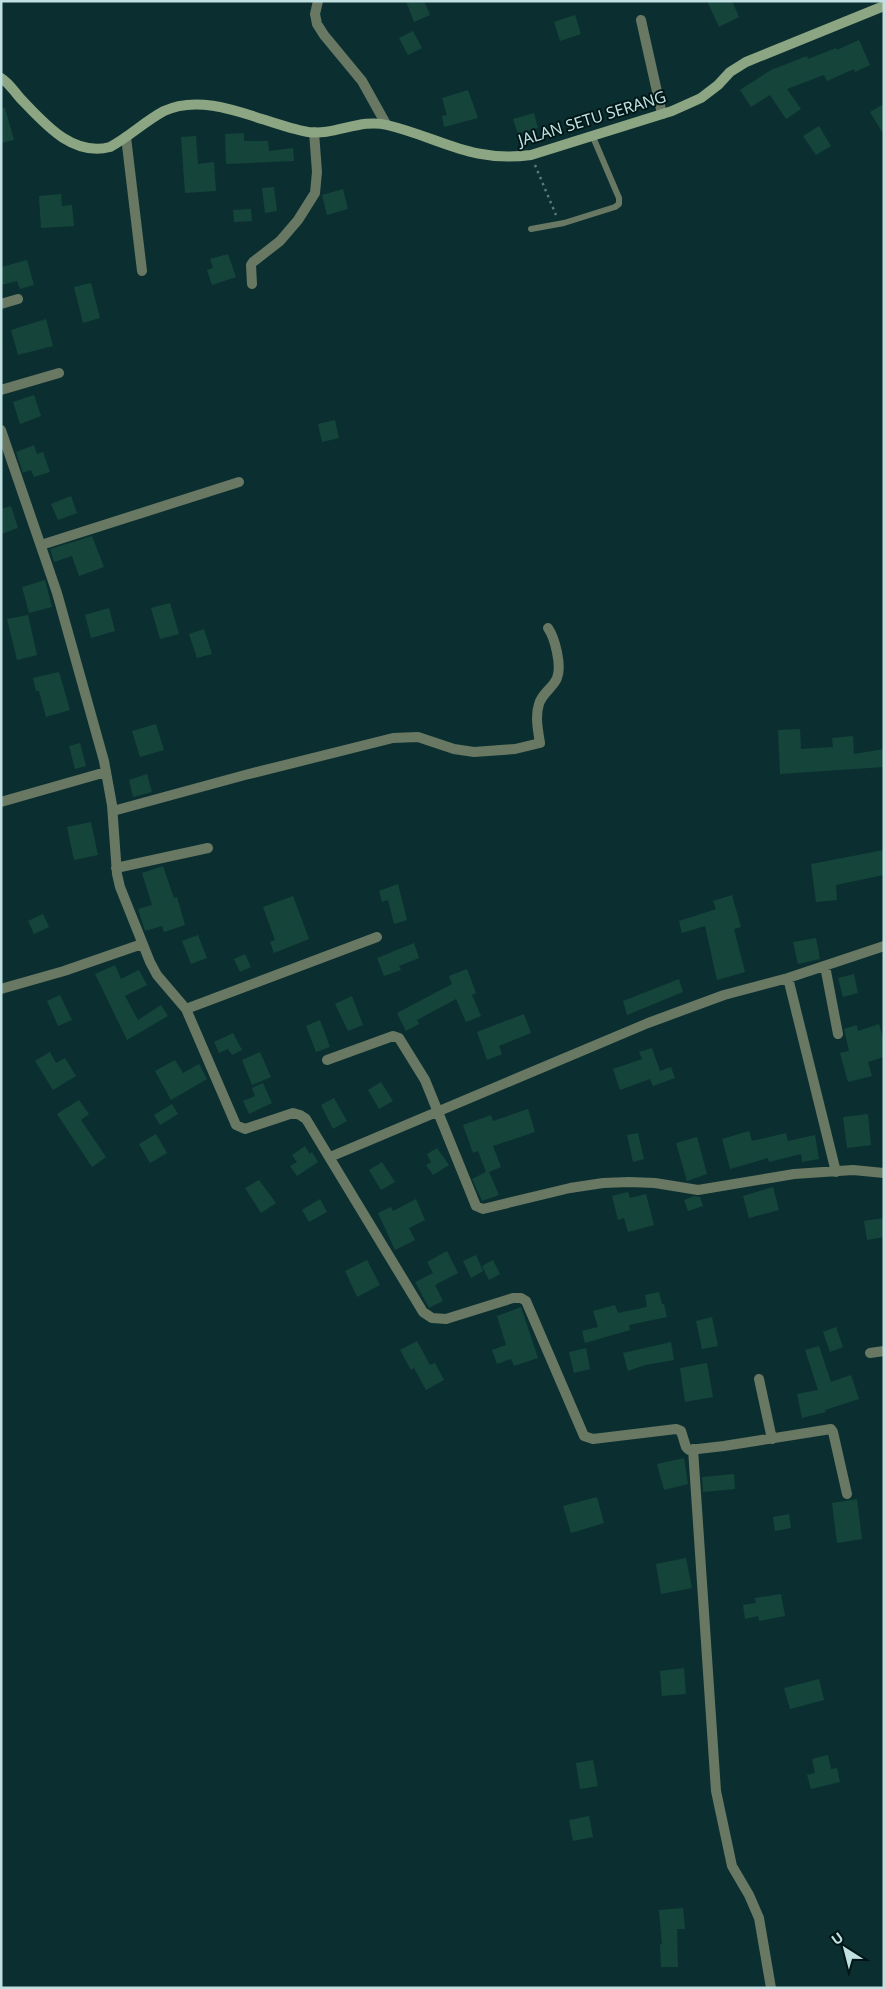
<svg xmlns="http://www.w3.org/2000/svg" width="885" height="1989" font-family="'Noto Sans',sans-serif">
  <rect width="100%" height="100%" fill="#0b2f30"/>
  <path fill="#15443b" d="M406,1H424L430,15L414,22Z
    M707,1H732L739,17L719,27Z
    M575,15L581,34L560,41L554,22Z
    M413,31L422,48L408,55L399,38Z
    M859,40L870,65L855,72L854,69L827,81L824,75L787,89L801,109L786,119L770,95L751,107L740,90L771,70L807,56L808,59L836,48L837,50Z
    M468,90L478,118L444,127L442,116L447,115L442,98Z
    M884,104V135L870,112Z
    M1,108H5L14,140L1,143Z
    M534,113L538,128L518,134L513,119Z
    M819,126L831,146L816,155L803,136Z
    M244,133V141H268L269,151L293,148L294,161L226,164L225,134Z
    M196,136L198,164L214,162L216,191L185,193L181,137Z
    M274,187L277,211L265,213L262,188Z
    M343,189L348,209L327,215L322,195Z
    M61,194L62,206L72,205L74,226L41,228L39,196Z
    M251,209L252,221L234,222L233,210Z
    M228,254L236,277L212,285L207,270L213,268L210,259Z
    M27,260L34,285L20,289L17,281L1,285V267Z
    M91,283L100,318L83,323L74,287Z
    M46,319L53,346L18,355L11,330Z
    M34,395L41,416L20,424L13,402Z
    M335,420L339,438L322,442L318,424Z
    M34,445L37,454L43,452L50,472L34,477L31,470L23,473L16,452Z
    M71,496L77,513L58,520L51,504Z
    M11,506L18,528L1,534V509Z
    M92,536L104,567L79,576L72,556L54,562L50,549Z
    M45,580L52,607L29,613L22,587Z
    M170,603L179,634L160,639L151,608Z
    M109,608L115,631L91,638L85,615Z
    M28,615L37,655L17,660L7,619Z
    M204,629L212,654L197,658L189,634Z
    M59,672L70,710L46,717L39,691H36L33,678Z
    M156,724L164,750L140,757L132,731Z
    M800,729L801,749L833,747L832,738L853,736L854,754L884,749V767L780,774L778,730Z
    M80,743L86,766L75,769L69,746Z
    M147,774L152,792L133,797L129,780Z
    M91,822L98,855L74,860L67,827Z
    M884,850V875L836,885L837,900L816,902L811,864Z
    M163,866L174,898L177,897L185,925L164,932L162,926L145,931L138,909L152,905L142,873Z
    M398,884L407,920L394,924L388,900L382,902L379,891Z
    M732,895L741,927L734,929L745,972L717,980L705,926L682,933L679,921L716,909L713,901Z
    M293,896L309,939L274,953L270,942L275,940L263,907Z
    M43,914L49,927L34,934L28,921Z
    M198,935L207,958L191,964L182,941Z
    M816,938L820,959L798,964L793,942Z
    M414,943L419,958L399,966L401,970L384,976L377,958Z
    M245,954L251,967L240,972L234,959Z
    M115,965L121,979L139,970L147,985L125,996L138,1020L161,1005L168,1016L127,1040L95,974Z
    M467,969L476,993L472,995L481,1016L466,1022L456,999L417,1020L419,1024L406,1031L397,1013L452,984L449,976Z
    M854,974L858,993L843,997L838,978Z
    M679,979L683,992L627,1015L623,1001Z
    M60,995L72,1020L58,1026L47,1001Z
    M352,996L363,1025L348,1031L335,1004Z
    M524,1014L531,1033L499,1046L502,1054L487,1060L477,1032Z
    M320,1020L330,1047L316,1052L306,1026Z
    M879,1024L884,1041V1057L868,1062L872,1076L848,1082L840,1053L849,1051L844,1029L857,1025L858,1031Z
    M233,1033L242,1050L232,1055L228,1049L219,1053L214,1042Z
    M652,1048L660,1071L671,1067L675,1078L653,1086L650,1079L620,1090L613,1069L642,1059L639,1052Z
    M50,1052L56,1063L65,1058L76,1076L53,1090L35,1061Z
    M260,1052L271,1077L252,1085L242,1060Z
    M175,1060L183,1073L199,1064L207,1079L171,1100L155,1071Z
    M381,1082L393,1101L379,1109L368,1090Z
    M263,1083L272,1103L249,1114L243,1101L255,1096L252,1088Z
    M334,1098L347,1121L333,1129L321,1105Z
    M79,1100L89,1114L81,1120L106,1157L92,1167L57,1114Z
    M172,1104L178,1114L160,1125L154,1115Z
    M528,1109L535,1132L493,1146L501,1167L489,1172L499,1195L482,1201L472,1179L486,1172L478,1151L473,1153L463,1125L491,1115L493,1121Z
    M868,1114L871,1145L847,1148L843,1117Z
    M749,1131L752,1141L786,1133L788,1141L815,1135L819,1159L802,1162L801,1154L769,1162L768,1158L730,1169L722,1139Z
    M638,1133L644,1159L633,1162L627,1135Z
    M156,1134L167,1153L150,1163L139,1144Z
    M697,1137L707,1174L687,1181L676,1143Z
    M305,1146L310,1154L312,1152L318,1162L297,1176L290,1166L297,1162L292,1155Z
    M437,1148L449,1165L433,1175L426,1165L431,1162L427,1154Z
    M382,1162L395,1182L381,1190L369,1170Z
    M259,1180L276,1203L261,1213L245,1188Z
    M773,1187L779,1210L749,1218L743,1196Z
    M628,1192L630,1198L646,1194L654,1225L628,1232L624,1218L618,1220L612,1196Z
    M694,1196L700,1197L703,1206L688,1211L684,1200Z
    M320,1199L327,1212L309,1222L302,1210Z
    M416,1199L425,1220L409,1228L415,1240L395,1250L378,1213L391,1207L393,1211Z
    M884,1218V1237L867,1240L864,1221Z
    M447,1251L458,1273L435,1285L443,1301L429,1308L415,1282L433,1273L427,1262Z
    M476,1255L483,1271L471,1278L463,1261Z
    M367,1260L380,1285L357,1297L345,1271Z
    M493,1260L500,1274L489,1280L482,1266Z
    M659,1292L662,1304H664L667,1317L629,1325L630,1330L585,1343L582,1331L598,1327L593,1311L615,1305L618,1313L647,1307L645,1295Z
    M521,1307L538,1358L514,1366L511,1359L497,1364L492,1350L506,1345L497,1316Z
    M712,1317L718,1346L702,1349L696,1321Z
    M836,1327L843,1347L830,1352L823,1332Z
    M417,1341L430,1365L435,1363L444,1380L426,1390L414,1368L411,1370L400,1350Z
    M671,1342L674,1360L645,1365L628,1371L623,1353Z
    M819,1346L831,1382L851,1375L859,1399L825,1410L826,1412L802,1418L797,1394L818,1390L805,1350Z
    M586,1348L590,1369L574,1373L569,1352Z
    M707,1363L713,1397L685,1402L680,1368Z
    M684,1458L688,1484L664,1490L657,1464Z
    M734,1474L735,1489L703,1492L702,1477Z
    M597,1497L604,1523L571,1533L563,1506Z
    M857,1499L862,1539L837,1543L832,1503Z
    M789,1514L791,1528L775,1531L773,1517Z
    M686,1558L692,1588L661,1594L656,1564Z
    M781,1594L785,1616L759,1621L758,1616L745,1619L743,1605L756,1603L755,1598Z
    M684,1668L686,1694L662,1696L660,1671Z
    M819,1679L824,1700L790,1709L784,1688Z
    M828,1755L831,1769L837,1768L840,1782L811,1789L807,1775L815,1773L812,1759Z
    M593,1760L598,1786L580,1789L576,1763Z
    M589,1816L593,1837L573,1841L569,1820Z
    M683,1908L685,1929H677L678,1967H661L660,1944H662L659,1910Z"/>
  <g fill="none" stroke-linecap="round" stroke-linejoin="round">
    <path stroke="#597a7b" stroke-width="2.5" stroke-dasharray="2.5 4" stroke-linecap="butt" d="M535,165L556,215"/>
    <path stroke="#687863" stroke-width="6" d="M531,229L564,223L615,207L619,204V198L593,137"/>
    <path stroke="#687863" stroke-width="10" d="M318,1L315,14L317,24L324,35L362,81L386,124
      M641,20L662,114
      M126,137L142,271
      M252,284L251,265L253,262L280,241L298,220L315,193L317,172L314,132
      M1,304L18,299
      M1,390L59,373
      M1,430L57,593L104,761L112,805L117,874L120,887L150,962L157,975L186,1009L236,1125L245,1129L293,1113L300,1115L306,1119L423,1312L432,1318L446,1319L513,1298H521L526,1301L584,1436L593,1439L676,1429L681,1431L686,1447L689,1450L724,1446L831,1429L833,1432L847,1494
      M41,545L239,482
      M1,802L106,772
      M113,811L245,775L393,738L418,737L454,749L474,752L515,749L540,743C538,731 535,716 539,704C542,693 553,688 557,678C562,666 555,638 548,628
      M116,868L208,848
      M825,966L838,1034
      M788,978L836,1172
      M1,989L64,971L142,944
      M186,1009L377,937
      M327,1060L393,1036L399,1038L425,1080L476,1206L483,1209L570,1188L603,1183L629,1182L655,1183L698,1190L794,1174L853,1170L884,1173
      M330,1157L648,1023L724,995L788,978L884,946
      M870,1353L884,1351
      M759,1379L772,1439
      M693,1449L716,1791L732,1866L749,1895L759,1918L771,1988"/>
    <path stroke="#8ca583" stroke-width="10" d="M1,78C9,83 14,91 20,98C44,123 72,157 110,147C129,137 145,121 164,111C208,90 265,125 308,132C334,136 361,118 387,125C441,138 471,163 531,155L672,111L701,98L718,85L730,72L746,62L884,6"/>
  </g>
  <g text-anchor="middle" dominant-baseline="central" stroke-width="4" stroke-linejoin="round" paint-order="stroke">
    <g font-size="16" fill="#c1e0e1" stroke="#001617">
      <text transform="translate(592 118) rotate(-17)">JALAN SETU SERANG</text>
    </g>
  </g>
  <rect width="885" height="1989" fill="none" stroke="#c1e0e1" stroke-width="5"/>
  <g transform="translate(845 1949) rotate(324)" stroke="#001617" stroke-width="4" paint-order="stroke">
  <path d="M0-4L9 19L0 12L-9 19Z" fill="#c1e0e1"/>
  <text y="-8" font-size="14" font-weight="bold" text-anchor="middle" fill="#c1e0e1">U</text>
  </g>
</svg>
